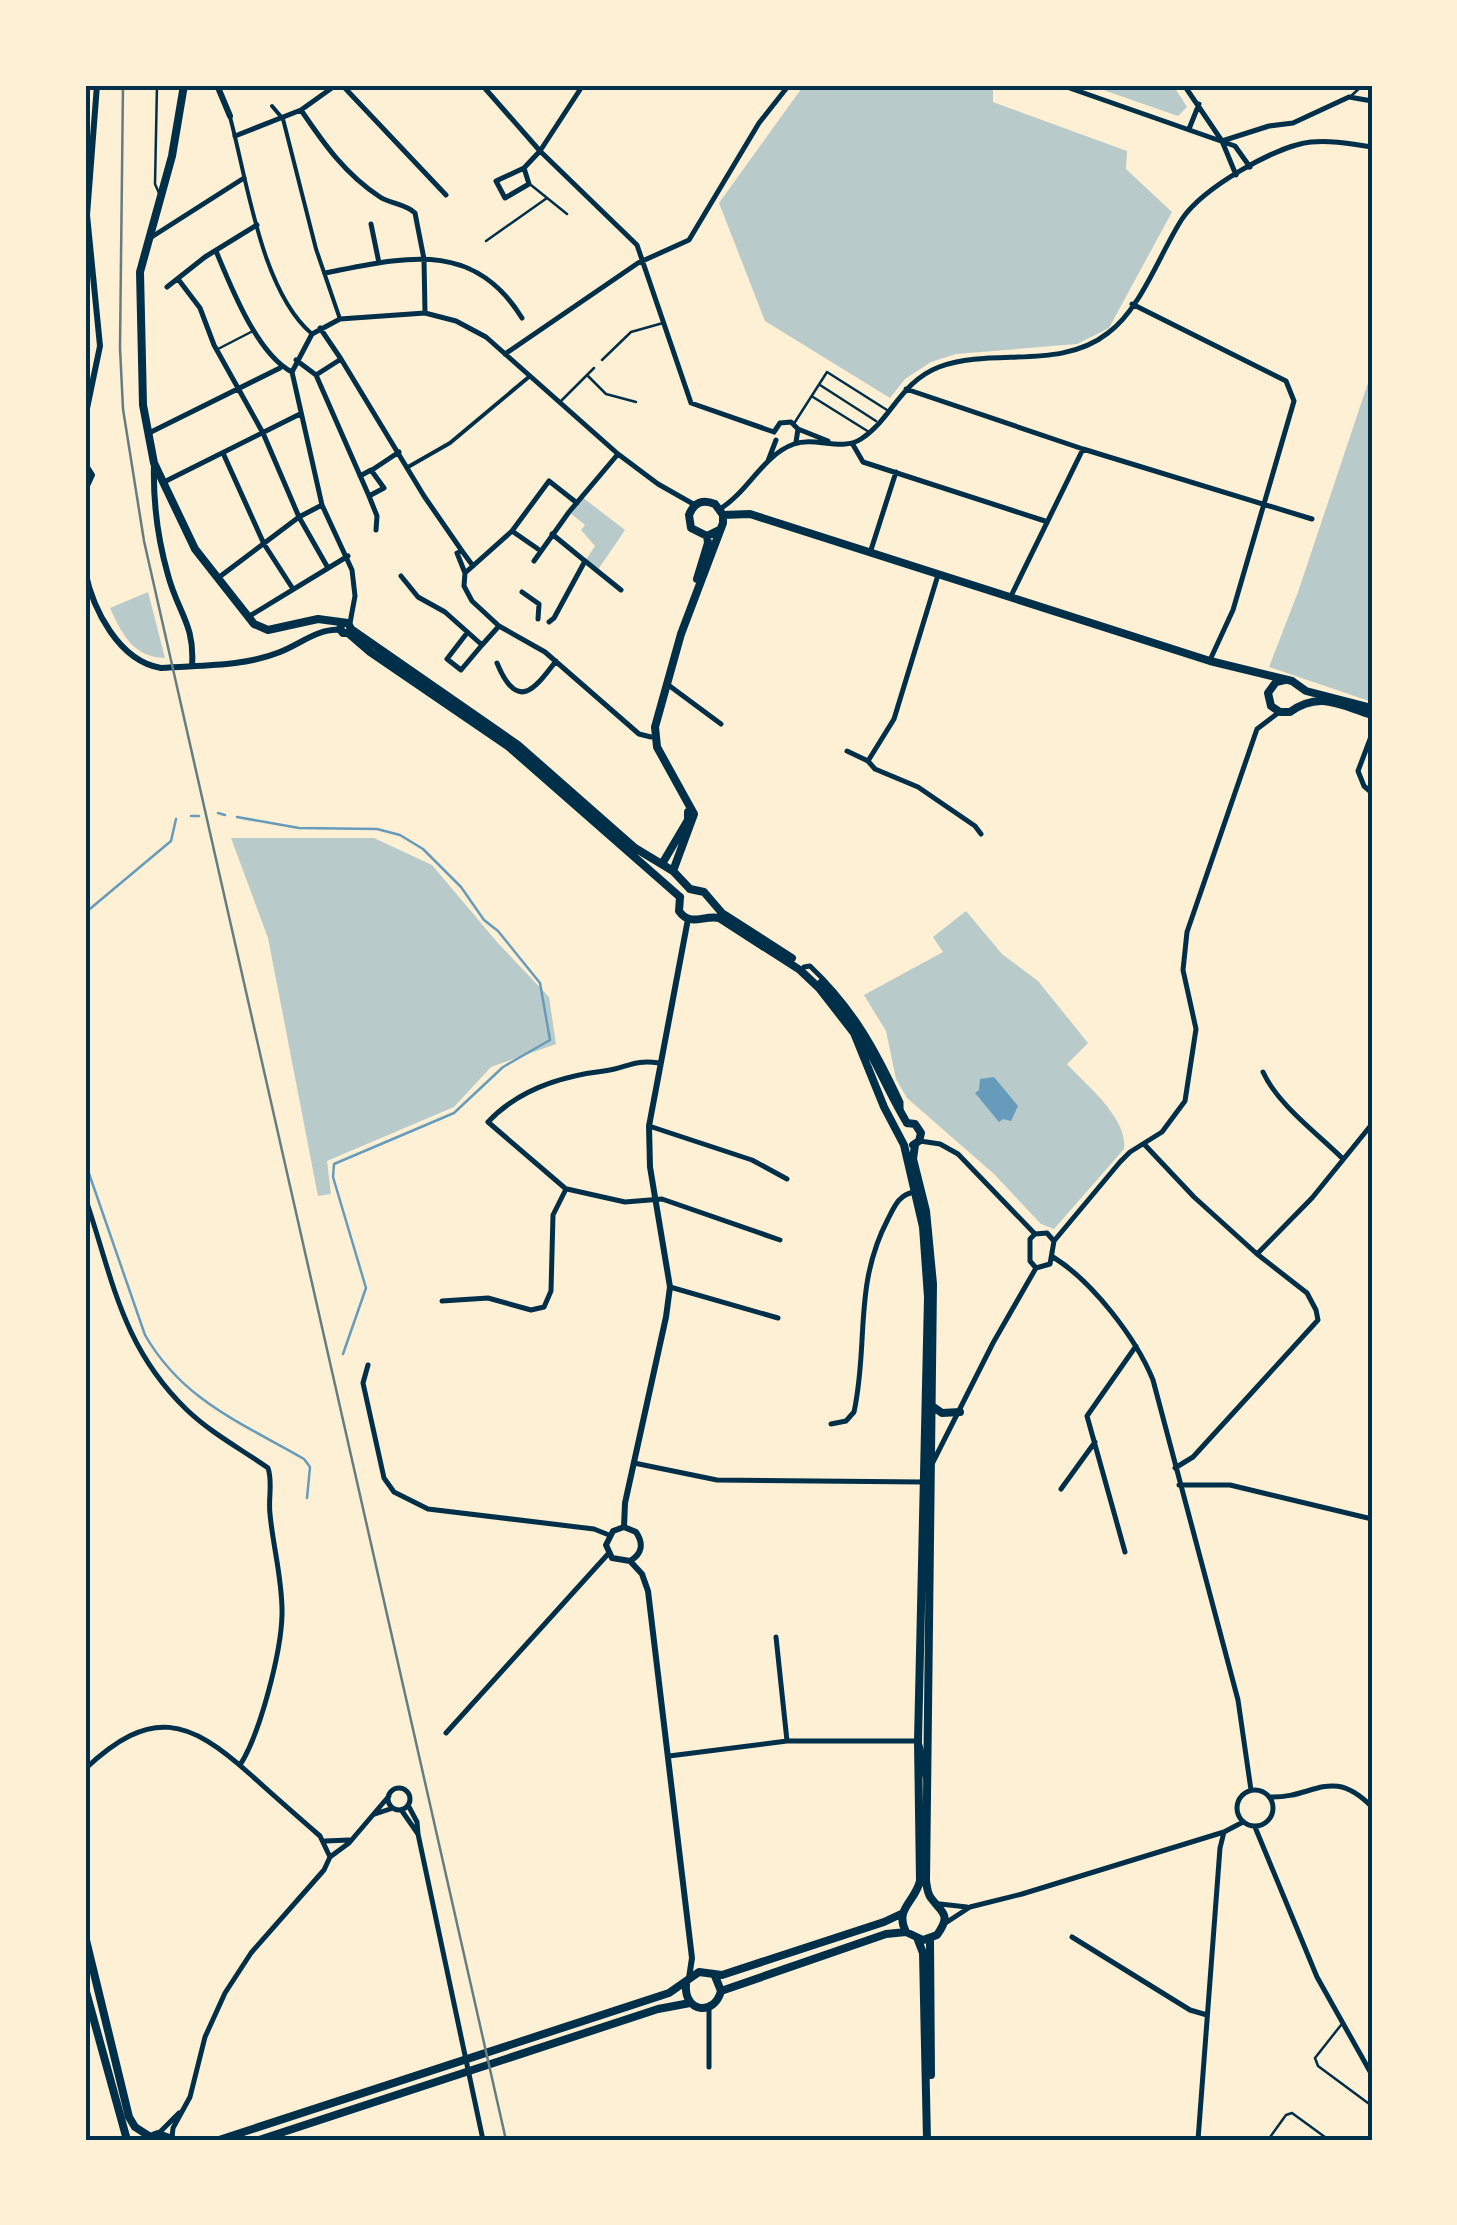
<svg xmlns="http://www.w3.org/2000/svg" width="1457" height="2225" font-family="'Alegreya Sans',sans-serif">
  <rect width="100%" height="100%" fill="#fdf0d5"/>
  <path fill="#b9caca" d="M804,85H993V102L1127,151L1126,169L1172,212L1109,328L1077,344L956,354L931,362L905,379L890,398L765,321L719,203Z
    M1089,85H1173L1187,107L1178,116Z
    M1371,374H1372V702L1269,667L1298,592Z
    M582,497L625,530L597,571L585,561L595,546L581,530L585,525L569,512Z
    M148,592L165,658C133,657 122,634 110,608Z
    M231,838H374L432,865L497,942L549,997L556,1044L491,1067L454,1107L327,1161L331,1194L318,1196L268,938Z
    M966,911L1002,954L1038,981L1088,1043L1067,1064C1086,1085 1128,1118 1124,1149L1054,1229L1041,1224L994,1174L907,1098L896,1079L886,1031L864,995L943,952L933,937Z"/>
  <path fill="#669bbc" d="M994,1077L1018,1106L1011,1121L1003,1119L999,1122L975,1093L979,1090L980,1079Z"/>
  <g fill="none" stroke-linecap="round" stroke-linejoin="round">
    <path stroke="#669bbc" stroke-width="2.5" d="M218,813L225,815
      M191,816H199
      M237,817L299,828L377,829L400,835L423,849L461,887L484,920L498,931L540,983L550,1040L503,1067L454,1113L334,1164L333,1177L366,1288L343,1354
      M85,913L171,841L176,819
      M85,1162L145,1335C183,1401 242,1423 304,1459L310,1467L307,1498"/>
    <path stroke="#003049" stroke-width="2.5" d="M157,85L155,184L159,193
      M1351,96L1363,85
      M531,185L567,214
      M486,241L547,198
      M218,349L251,332
      M602,360L631,332L663,323
      M587,375L606,394L636,402
      M820,385L876,421
      M813,397L869,432
      M561,401L594,368
      M795,422L827,372L887,410
      M1341,2025L1315,2058L1318,2066L1372,2106
      M1268,2140L1286,2115L1292,2113L1329,2140"/>
    <path stroke="#003049" stroke-width="4" d="M272,106L283,119L316,249L340,319
      M230,117C247,179 261,291 312,334
      M408,467L450,443L530,376"/>
    <path stroke="#003049" stroke-width="5" d="M342,85L446,195
      M482,85L540,151L637,245L691,403L774,432
      M1061,85L1235,146L1250,167
      M1184,85L1222,141L1236,175
      M301,110C324,144 345,174 380,197C391,204 406,204 415,213L424,259L425,313
      M1189,129L1199,104
      M235,136L301,110L336,85
      M1222,141L1269,126L1293,123L1349,97L1372,101
      M524,168L529,184L505,198L496,181L524,168L540,151L583,85
      M371,224L379,263
      M150,238L244,178
      M216,251C231,287 257,354 292,372
      M325,273C403,258 473,238 522,318
      M178,279L200,308L214,345L263,433L299,517L328,568
      M167,287L205,257L257,225
      M1132,304L1286,381L1294,401L1233,610L1210,660
      M505,354L638,263L689,240L759,123L789,85
      M341,359L424,496L462,551
      M296,360L316,375L341,359L320,328
      M292,372L312,334L340,319L425,313L456,321L486,337L618,454L658,484L695,505
      M292,372L322,505L352,570L355,596L350,623
      M316,375L369,496L377,516L376,530
      M906,389L1083,449L1312,519
      M798,429L828,441
      M774,432L780,423L791,422L798,429L796,442
      M149,433L280,368
      M852,443L863,462L1045,521
      M223,453L264,544L293,589
      M768,461L776,440
      M372,470L399,452
      M360,476L371,470L384,488L369,496
      M164,482L300,414
      M577,503L549,481L512,531L465,573L464,586L472,601L499,626L545,652L639,734L651,737
      M720,509C748,492 763,455 794,444C815,436 841,452 861,439C891,420 900,382 939,367C993,347 1060,371 1108,333C1141,309 1160,253 1182,219C1203,188 1275,146 1311,142C1332,140 1352,144 1372,147
      M512,531L538,549
      M870,553L896,472
      M534,561L569,512L618,454
      M585,561L621,590
      M465,573L457,553L462,551L473,566
      M401,576L418,597L445,612L482,645L461,670L447,659L467,633
      M218,578L299,517L322,505
      M522,592L539,604L538,619
      M1011,596L1083,449
      M248,617L348,556
      M549,622L554,618L585,561L552,534
      M482,645L499,626
      M497,663C517,712 534,690 556,661
      M667,684L721,724
      M1372,734L1358,771L1364,786L1372,793
      M847,751L868,761L875,769L918,787L975,826L981,834
      M868,761L894,719L938,575
      M804,967L810,966C854,1008 876,1048 901,1102V1111
      M1263,1072C1278,1105 1317,1133 1343,1159
      M649,1126L752,1160L787,1179
      M920,1141L940,1144L958,1154L1035,1234
      M1144,1144L1194,1197L1257,1254L1307,1293L1316,1310L1318,1320L1193,1457L1175,1468
      M567,1189L625,1202L662,1199L780,1240
      M85,1197C113,1279 121,1346 187,1410C211,1433 241,1449 268,1468C273,1482 268,1499 270,1514C273,1547 283,1582 282,1615C281,1653 260,1734 240,1765
      M1035,1234L1030,1239V1261L1036,1268
      M1035,1234L1047,1233L1053,1240
      M1054,1241L1120,1162L1130,1152L1162,1132L1185,1101L1196,1029L1183,970L1187,932L1257,729L1278,713
      M1257,1254L1312,1198L1372,1124
      M1053,1257C1092,1281 1136,1338 1153,1380L1238,1700L1251,1790
      M1036,1268L1050,1264L1054,1241
      M670,1287L778,1318
      M442,1301L488,1298L531,1310L544,1307L551,1291L553,1215L566,1189L488,1122C518,1090 562,1076 604,1071C627,1068 634,1059 659,1063
      M368,1365L363,1383L384,1478L394,1492L428,1509L594,1529L609,1535
      M831,1424L846,1421L854,1412C869,1343 853,1286 888,1219C895,1205 899,1195 914,1192
      M634,1463L717,1480L923,1482
      M930,1468L993,1343L1036,1268
      M1179,1485H1230L1372,1519
      M1061,1489L1095,1442
      M1125,1552L1087,1416L1136,1346
      M776,1637L787,1741
      M446,1733L608,1554
      M669,1756L787,1741H918C926,1753 919,1769 927,1781
      M85,1769C151,1707 188,1718 251,1775C274,1796 297,1816 320,1836L330,1857
      M388 1799a11 11 0 1 1 22 0a11 11 0 1 1-22 0Z
      M1237 1808a18 18 0 1 1 36 0a18 18 0 1 1-36 0Z
      M1269,1797C1314,1799 1331,1765 1372,1807
      M402,1811L418,1834L417,1822L408,1805
      M375,1814L393,1808
      M1255,1827L1317,1977L1372,2075
      M418,1834L483,2140
      M325,1841L349,1840
      M940,1904L967,1907
      M944,1924L970,1907L1022,1894L1224,1832
      M1072,1937L1190,2010L1207,2015
      M709,2067V2008
      M159,2133L179,2113
      M172,2138L173,2128L190,2097L205,2037L225,1993L251,1953L324,1870L330,1857L349,1843L389,1796
      M1198,2140L1220,1848L1224,1832L1243,1822"/>
    <path stroke="#003049" stroke-width="6" d="M217,85L230,116
      M85,418L100,346L87,215L97,85
      M85,464L92,475L85,490
      M154,464C153,501 158,540 168,575C178,613 195,624 192,666
      M85,571C93,610 119,661 161,668C200,665 243,667 280,652C300,644 319,628 340,630
      M624,1527L625,1503L666,1317L670,1287L650,1167L649,1126L688,919
      M624,1527L613,1531L606,1545L612,1558L630,1561
      M624,1527L636,1532C644,1544 642,1554 630,1561
      M630,1561L642,1574L648,1591L692,1958L689,1978"/>
    <path stroke="#003049" stroke-width="8" d="M184,85L172,156L140,272L143,405L154,463L195,549L254,624L268,630L318,619L348,623L351,629
      M723,515L750,514L1210,661L1292,681L1306,691L1372,708
      M697,579L708,543L707,536
      M342,623L340,629L343,633H348L370,652L509,747L680,897
      M351,629L518,745L635,848L673,871
      M1285,680L1276,682L1268,693L1271,706L1280,712H1290C1320,691 1339,705 1372,715
      M662,864L688,820V812
      M690,889L673,871L694,814L657,747L655,727L681,634L723,523V515L715,504C703,499 694,502 689,515L691,528L707,536L719,530
      M690,889L704,892L722,913L792,958
      M680,897L679,911C690,927 703,915 719,918L800,970L819,988L854,1033L884,1107L904,1145L923,1227L928,1297L918,1741L920,1881C915,1902 894,1909 906,1932L923,1940L937,1935C952,1914 942,1913 931,1898C927,1893 927,1886 926,1881L933,1284L926,1211L913,1159L915,1145
      M821,983C863,1023 878,1075 907,1123
      M907,1123L915,1124L921,1133L919,1141L913,1145
      M932,1406L942,1413L960,1412
      M918,1940L923,1953L927,2140
      M930,1940L931,2075
      M686,1985C684,2012 714,2017 721,1991L715,1976
      M721,1991L886,1934L906,1932
      M219,2140L669,1993L699,1972L722,1975L884,1922L901,1914
      M259,2140L658,2009L690,2003"/>
    <path stroke="#003049" stroke-width="8" d="M85,1936L129,2117L135,2127L149,2136
      M85,1988L127,2140
      M142,2140L158,2134L175,2140"/>
    <path stroke="#657d81" stroke-width="2.5" d="M123,85L120,348L123,409L144,541L506,2140"/>
  </g>
  <rect width="1457" height="2225" fill="none" stroke="#fdf0d5" stroke-width="175"/>
  <rect x="88" y="88" width="1282" height="2050" fill="none" stroke="#003049" stroke-width="4"/>
</svg>
